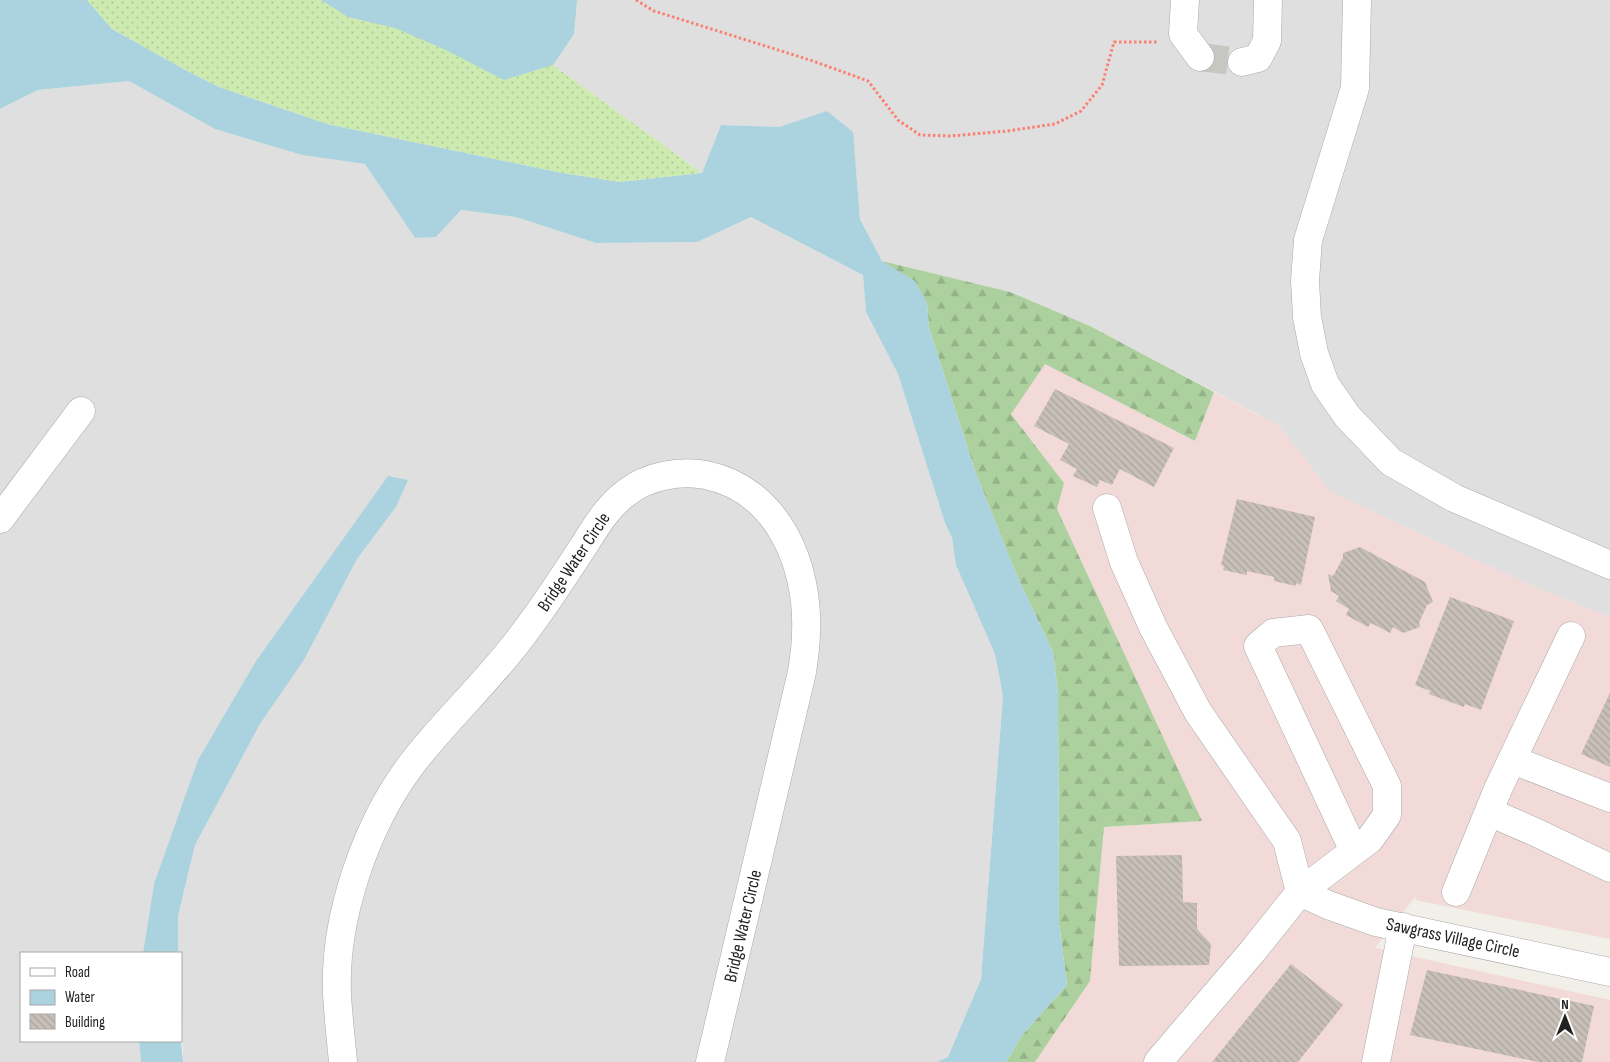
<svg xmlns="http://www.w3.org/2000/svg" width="1610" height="1062" font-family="'Sofia Sans Condensed',sans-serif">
  <defs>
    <pattern id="grass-dots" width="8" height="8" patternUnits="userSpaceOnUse" patternTransform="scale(1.25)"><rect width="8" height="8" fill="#cdebb0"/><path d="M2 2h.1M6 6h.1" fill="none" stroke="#b0c997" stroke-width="1.8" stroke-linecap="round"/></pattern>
    <pattern id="forest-firs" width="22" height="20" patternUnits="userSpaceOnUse" patternTransform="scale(1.25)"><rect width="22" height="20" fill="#add19e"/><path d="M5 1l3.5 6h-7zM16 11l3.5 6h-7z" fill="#95b388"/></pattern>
    <pattern id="building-back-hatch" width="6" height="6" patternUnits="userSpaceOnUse" patternTransform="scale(1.25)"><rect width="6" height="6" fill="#c7bfb8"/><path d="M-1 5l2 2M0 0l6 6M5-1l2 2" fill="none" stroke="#aba49e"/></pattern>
  </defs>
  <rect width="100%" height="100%" fill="#f2efe9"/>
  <path fill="#e0dfdf" d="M577,0H1610V617L1534,587L1331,492L1278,425L1090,326L1009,292L882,261L860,218L854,149L827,112L779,127L721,125L702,173L553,65L574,34Z
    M129,81L215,129L302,155L365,164L415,238L436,237L461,210L516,217L596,243L696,242L751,217L863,275L866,312L898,374L945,523L952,538L956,565L995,654L1003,696L981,979L948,1057L937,1062H183L181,953H178V916L195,845L260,724L304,660L357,559L396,507L389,476L256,661L154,884L143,953H21V1041H139L141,1062H0V109L38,90Z"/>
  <path fill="#f2dad9" d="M1045,363L1195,441L1214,392L1278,425L1331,492L1534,587L1610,617V939L1415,900L1416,896L1375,948L1610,1000V1062H1035L1090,981L1104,827L1201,821L1057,509L1064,483L1011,414Z"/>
  <path fill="url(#grass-dots)" d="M87,0H577L574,34L553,65L702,173L620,182L562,173L327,124L219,87L187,71L112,29Z"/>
  <path fill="url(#forest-firs)" d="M882,261L1010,292L1090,326L1214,392L1195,441L1045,364L1011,414L1064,483L1057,509L1202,821L1104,827L1090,981L1035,1062H1006L1023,1034L1067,985L1059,923L1058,693L1053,652L1017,576L975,471L929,328L927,303Z"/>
  <path fill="#aad3df" d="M0,0H87L112,29L187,71L219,87L327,124L562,173L620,182L702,173L721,125L779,127L827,111L853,132L860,219L882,261L915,281L927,303L929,328L975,471L1017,576L1053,652L1058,693L1059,923L1067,985L1023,1034L1006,1062H937L948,1057L981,979L1003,696L995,654L956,565L952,538L945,523L898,374L866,312L863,275L751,217L697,242L596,243L516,217L461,210L436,237L415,238L365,164L302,155L215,129L129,81L38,90L0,109Z
    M321,0H577L574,34L553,65L504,80L446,50L395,28L348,17Z
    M388,476L408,480L396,507L357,559L304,660L260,724L195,845L178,916V953H143L154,884L198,760L256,661Z
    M139,1041H181L183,1062H141Z"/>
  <path fill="url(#building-back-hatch)" d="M1055,389L1174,448L1154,487L1120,469L1112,485L1100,480L1097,487L1073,476L1077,469L1060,460L1069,444L1034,426Z
    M1237,499L1315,517L1301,585L1296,583V586L1274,581V577L1247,571V575L1223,570L1224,566L1221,565Z
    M1360,547L1425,582L1433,602L1427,605L1419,623L1420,627L1403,633L1393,627L1390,633L1371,623L1368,627L1346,615L1349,609L1336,601L1339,596L1331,591L1328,574L1333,576L1343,558V553Z
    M1450,597L1514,621L1481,710L1465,704L1464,707L1429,694L1430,691L1415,685Z
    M1610,693V767L1581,754Z
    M1182,855L1183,902L1197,903V929L1211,944L1209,965L1119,966L1116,856Z
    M1291,964L1343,1005L1298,1062H1212Z
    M1427,970L1594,1006L1582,1062H1538L1410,1035Z"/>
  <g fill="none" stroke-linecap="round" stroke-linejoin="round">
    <path stroke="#c8c6c1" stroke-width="28" stroke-dasharray="28 14" stroke-linecap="butt" d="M1200,57L1242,62"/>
    <defs>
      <path id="minor" d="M1185,0L1183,34L1200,57
        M1357,0L1355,88L1308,240L1305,281L1307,317L1314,353L1325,384L1347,416L1391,462L1454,498L1610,565
        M1242,62L1258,58L1267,41L1268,0
        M1107,508L1124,562L1153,627L1198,712L1287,841L1300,892
        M0,519L81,411
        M1513,760L1610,798
        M1489,812L1535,832L1610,868
        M1300,892L1328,905L1376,922L1610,972
        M1456,892L1498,789L1571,636
        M343,1062C341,1039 338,1016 337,993C334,917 366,825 411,765C447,718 492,678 527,629C547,603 565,574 583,547C595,528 607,507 626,493C647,476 680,470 706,475C778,490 809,565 806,633C806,646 804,659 802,672L710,1062
        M1158,1062L1252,952L1300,892L1370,839L1387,815V786L1309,629L1273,633L1258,646L1354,851
        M1376,1062L1403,927"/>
    </defs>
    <use href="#minor" stroke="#a9a9a9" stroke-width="29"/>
    <path stroke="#fa8072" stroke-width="3" stroke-dasharray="2.5 2.5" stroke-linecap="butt" d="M636,0L654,11L813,61L868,81L898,120L920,135L951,136L1007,131L1055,124L1081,111L1102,85L1114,42H1157"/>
    <use href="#minor" stroke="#fff" stroke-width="28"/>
  </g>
  <g text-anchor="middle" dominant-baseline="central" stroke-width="4.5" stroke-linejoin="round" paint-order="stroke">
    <g font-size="18" fill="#222" stroke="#fff">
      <text transform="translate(574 562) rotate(-56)">Bridge Water Circle</text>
      <text transform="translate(743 926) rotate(-77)">Bridge Water Circle</text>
      <text transform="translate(1453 938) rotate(12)">Sawgrass Village Circle</text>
    </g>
  </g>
  <rect x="20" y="952" width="162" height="90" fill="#ffffff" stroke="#a7a7a7"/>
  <rect x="30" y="968" width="25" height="8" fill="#ffffff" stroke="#a7a7a7"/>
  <text x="65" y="977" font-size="15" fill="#222222">Road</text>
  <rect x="30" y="990" width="25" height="15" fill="#aad3df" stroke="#a7a7a7"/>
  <text x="65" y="1002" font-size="15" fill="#222222">Water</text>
  <rect x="30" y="1014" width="25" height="15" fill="url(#building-back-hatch)" stroke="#a7a7a7"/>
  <text x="65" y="1027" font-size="15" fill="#222222">Building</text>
  <g transform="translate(1565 1017)" stroke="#ffffff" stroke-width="4" paint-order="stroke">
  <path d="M0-4L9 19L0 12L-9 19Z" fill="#222222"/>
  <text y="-8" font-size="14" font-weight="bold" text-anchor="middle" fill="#222222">N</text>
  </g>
</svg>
